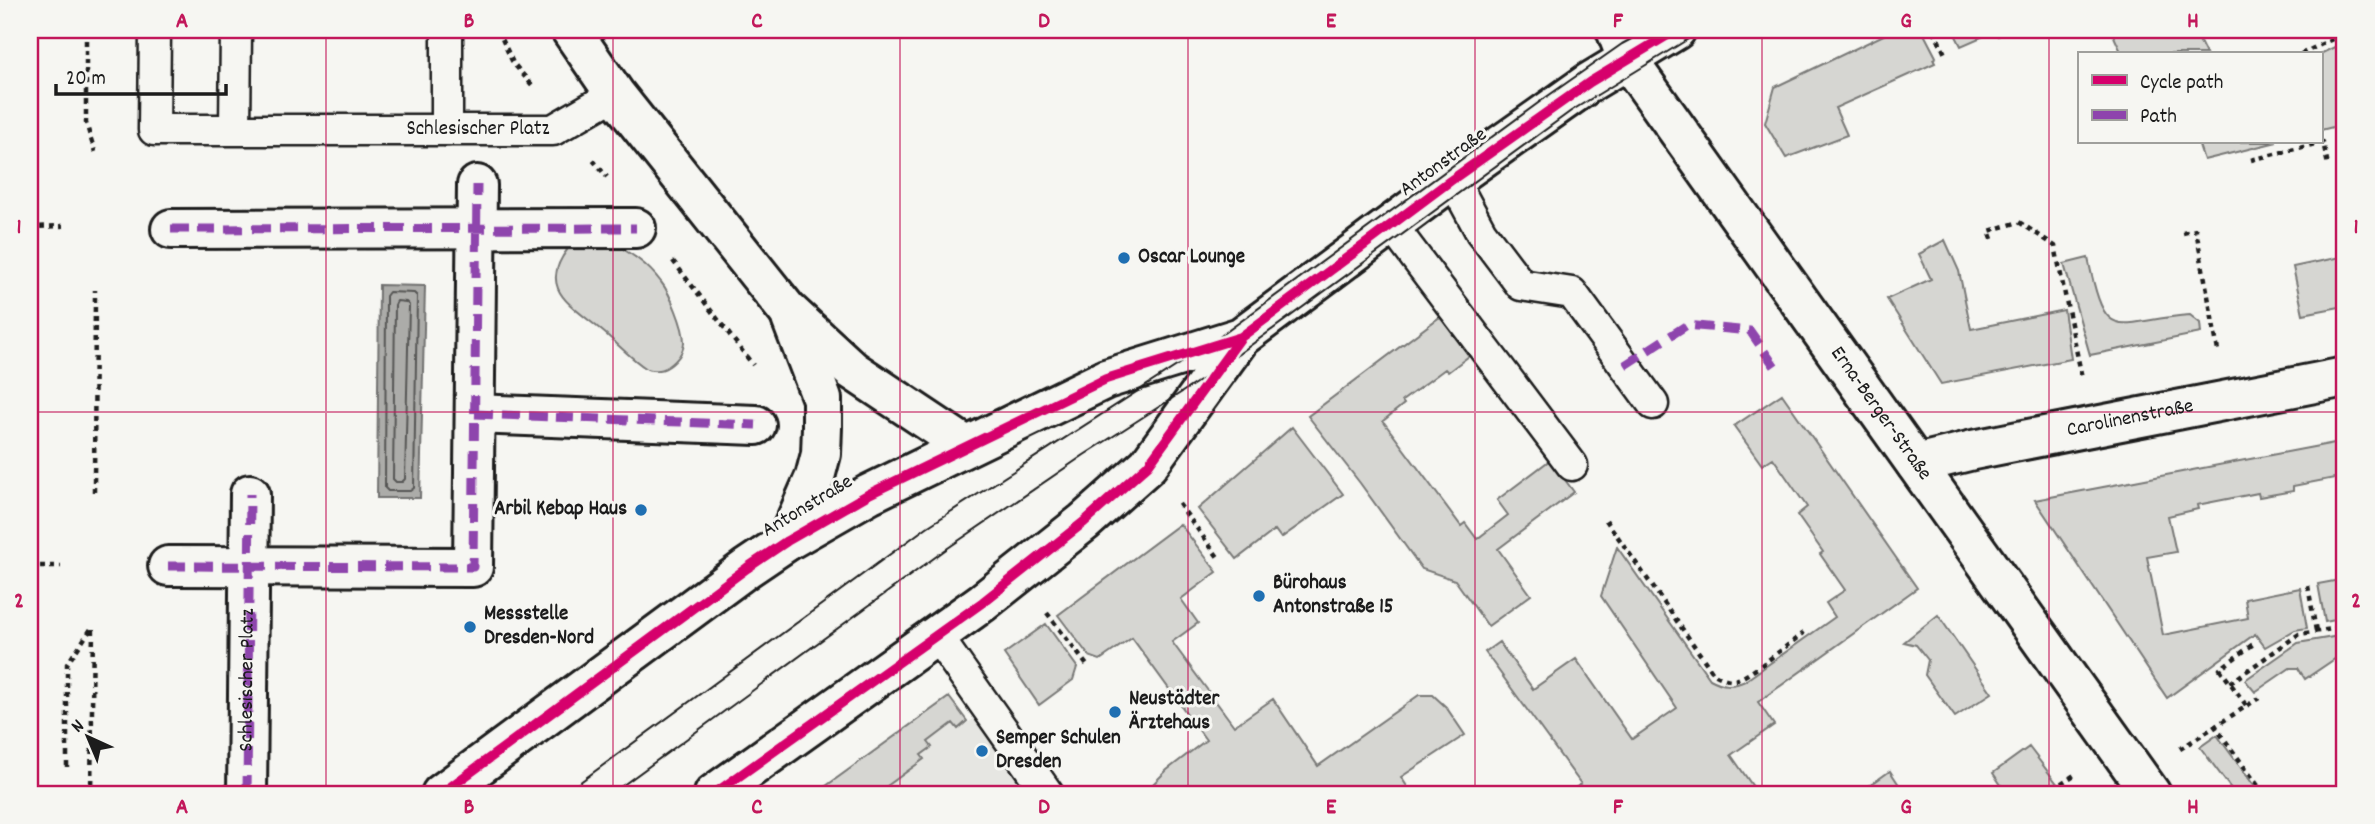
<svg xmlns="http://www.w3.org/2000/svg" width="2375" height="824" font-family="Dekko,sans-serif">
  <rect width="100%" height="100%" fill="#f6f6f2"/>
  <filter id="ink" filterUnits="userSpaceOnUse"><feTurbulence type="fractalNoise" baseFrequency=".0143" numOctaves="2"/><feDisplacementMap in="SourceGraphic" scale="14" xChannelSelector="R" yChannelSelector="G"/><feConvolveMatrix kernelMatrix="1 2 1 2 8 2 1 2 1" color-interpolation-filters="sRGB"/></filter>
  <g filter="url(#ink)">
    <path fill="#e6e6e2" d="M1004,701L1066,794H876L924,759L921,755L928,742L953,723L959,728Z"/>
    <path fill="#d6d6d2" stroke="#797977" stroke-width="2" d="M1894,30H1922L1936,57L1933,59L1935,63L1835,108L1847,135L1786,158L1765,123L1775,87Z
      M1953,30H2011L1998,36L1995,31L1961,46Z
      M2111,30H2194L2206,54H2122Z
      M2345,42V124L2321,130L2320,54Z
      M2198,142H2277L2204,160Z
      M1945,240L1959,271L1971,329L2064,310L2071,359L1941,384L1887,299L1931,279L1919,254Z
      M611,242C630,253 647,263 661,282C670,293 684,327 684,342C684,349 680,356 675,361C666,370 659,372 647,369C630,358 617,343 601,330C570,304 535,288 571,245Z
      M2345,256V306L2303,314L2293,267Z
      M2088,258C2107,349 2115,320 2190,315L2200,323L2201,333L2090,355L2064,264Z
      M1445,313L1473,353L1448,372L1445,369L1402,401L1404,404L1383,421L1461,526L1465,523L1477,539L1508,515L1497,500L1550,460L1574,492L1498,549L1531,595L1488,626L1455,580L1422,569L1360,483L1308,416Z
      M1782,394L1917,588L1758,702L1774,725L1731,755L1758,794H1566L1581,784L1485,652L1499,642L1533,689L1576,659L1632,739L1677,708L1601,596L1617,547L1710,679C1723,686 1732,687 1745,681L1835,617L1826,603L1845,590L1820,554L1823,552L1797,515L1807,507L1773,458L1762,465L1734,426Z
      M1292,427L1343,494L1281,538L1275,530L1237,559L1198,509Z
      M2345,441V476L2293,486V491L2259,497L2258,493L2197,505L2198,509L2168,516L2176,552L2147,557L2163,635L2248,618L2245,599L2300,588L2307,628L2295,630L2265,647L2255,634L2167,698L2035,500Z
      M1180,524L1217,572L1181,599L1198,623L1172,642L1234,726L1273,699L1318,766L1419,695H1433L1446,707L1465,735L1401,777L1412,794H1147L1145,792L1167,770L1206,740L1132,638L1100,660L1089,656L1058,615Z
      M2345,579V618L2325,622L2318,584Z
      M1938,615L1992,693L1955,717L1925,675L1928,660L1916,645L1904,642Z
      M1046,624L1077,667L1073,680L1039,705L1004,654Z
      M2345,635V652L2305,679L2298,668H2290L2255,692L2245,680L2298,643Z
      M949,697L967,721L958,729L953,723L928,742L932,747L921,755L924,759L876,794H815Z
      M2217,735L2260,794H2235L2200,747Z
      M2029,747L2065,794H2007L1993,773Z
      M1890,771L1905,794H1864L1862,791Z"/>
    <path fill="#acaca9" stroke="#727271" stroke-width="2" d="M379,285L425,286L420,498H377Z"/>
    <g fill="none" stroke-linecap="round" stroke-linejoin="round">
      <path stroke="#565654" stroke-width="2" d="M389,292L414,293L417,296L414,488L410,491H388L385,488L386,296Z
        M397,301L406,302L409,305L405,479L402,482H396L393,479L395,305Z"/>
      <defs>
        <g id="lane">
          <path id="s1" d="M155,30L154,130H553L615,94"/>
          <path d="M235,129L236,30"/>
          <path d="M447,130V30"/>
          <path d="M1450,181L1459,191L1481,232L1521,285L1572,293L1653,404"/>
          <path d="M1392,226L1572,465"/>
          <path d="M936,635L1048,794"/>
        </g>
        <g id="street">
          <path d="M571,30L615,94L787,310L852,370L966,446"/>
          <path id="s2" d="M1616,30L1627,59L2151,794"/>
          <path d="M171,229L636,228"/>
          <path d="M475,414L756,425"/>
          <path id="s3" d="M1916,464L1973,450L2345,377"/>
          <path d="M787,541L815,477L821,454L822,427V399L791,318"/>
          <path d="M168,566L473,567L477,185"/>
          <path id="s4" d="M247,794L250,494"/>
        </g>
        <path id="primary" d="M441,794L747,568L787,541L869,494L1106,379L1241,337L1450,181L1590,82L1676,30
          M714,794L983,602L1084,522L1148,465L1241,337"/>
      </defs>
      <use href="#lane" stroke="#1c1c1c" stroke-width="35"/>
      <use href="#street" stroke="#1c1c1c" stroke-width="44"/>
      <use href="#primary" stroke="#1c1c1c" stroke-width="44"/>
      <path stroke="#1c1c1c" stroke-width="4.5" stroke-dasharray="5 5" stroke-linecap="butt" d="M86,30V123L95,152
        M498,30L513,63L532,85
        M1934,30L1945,54
        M2301,54L2345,33
        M593,160L607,177
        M2251,160L2323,142L2328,165
        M30,227L63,226
        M2183,233L2196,230L2218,351
        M1992,239L1989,231L2019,222L2055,246L2082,378
        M673,261L753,365
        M94,492L95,290
        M1179,504L1218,557
        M1606,520L1714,674C1720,677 1728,681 1735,680C1750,677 1789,643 1804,633
        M30,566H61
        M2308,586L2316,631
        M1047,613L1089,668
        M2230,683L2299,634L2345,627
        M2246,705L2220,669L2256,642
        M2214,725L2264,794
        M2180,749L2259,698
        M67,767V664L93,626
        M33,794V791L76,792L78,794
        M91,794L93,626
        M2044,794L2076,774"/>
      <use href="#lane" stroke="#f6f6f2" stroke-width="30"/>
      <use href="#street" stroke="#f6f6f2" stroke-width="38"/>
      <use href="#primary" stroke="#f6f6f2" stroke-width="38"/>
      <path stroke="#1c1c1c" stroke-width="2" d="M564,794L927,527L1203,349L1545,98L1622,44L1648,30
        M611,794L945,550L1084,455L1221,367L1571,111L1703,30"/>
      <path stroke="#8e44ad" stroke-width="9" stroke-dasharray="18 9" stroke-linecap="butt" d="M171,229L636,228
        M1625,365L1687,325L1750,331L1778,371
        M475,414L756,425
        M168,566L473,567L477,185
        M247,794L250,494"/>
      <defs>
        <path id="cycleway" d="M441,794L747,568L787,541L869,494L1106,379L1241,337L1450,181L1590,82L1676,30
          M714,794L983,602L1084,522L1148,465L1241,337"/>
      </defs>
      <use href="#cycleway" stroke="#f6f6f2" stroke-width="15"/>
      <use href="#cycleway" stroke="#d6006c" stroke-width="10"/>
    </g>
  </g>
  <path fill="none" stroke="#c2185b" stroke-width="2" stroke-opacity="0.55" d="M326,30V794M613,30V794M900,30V794M1188,30V794M1475,30V794M1762,30V794M2049,30V794M30,412H2345"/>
  <g fill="#1f6fb2" stroke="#f6f6f2" stroke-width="2.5">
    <circle cx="1124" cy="258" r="7"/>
    <circle cx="641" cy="510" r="7"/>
    <circle cx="1259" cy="596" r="7"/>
    <circle cx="470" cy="627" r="7"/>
    <circle cx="1115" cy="712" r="7"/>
    <circle cx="982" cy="751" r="7"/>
  </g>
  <g text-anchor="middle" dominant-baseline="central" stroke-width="6" stroke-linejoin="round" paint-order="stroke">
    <g font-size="21" fill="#1c1c1c" stroke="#f6f6f2">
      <text stroke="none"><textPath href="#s1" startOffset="424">Schlesischer Platz</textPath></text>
      <text transform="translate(1444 163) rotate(-36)">Antonstraße</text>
      <text stroke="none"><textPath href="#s2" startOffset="467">Erna-Berger-Straße</textPath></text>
      <text stroke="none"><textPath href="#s3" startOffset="219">Carolinenstraße</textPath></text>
      <text transform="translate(808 507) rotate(-31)">Antonstraße</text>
      <text stroke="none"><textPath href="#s4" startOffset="114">Schlesischer Platz</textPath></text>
    </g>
    <g font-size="21" font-weight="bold" fill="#1c1c1c" stroke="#f6f6f2" text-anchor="start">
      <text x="1138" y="258">Oscar Lounge</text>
      <text x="627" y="510" text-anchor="end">Arbil Kebap Haus</text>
      <text x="1273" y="584">Bürohaus<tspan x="1273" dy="24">Antonstraße 15</tspan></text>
      <text x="484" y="615">Messstelle<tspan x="484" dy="24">Dresden-Nord</tspan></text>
      <text x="1129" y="700">Neustädter<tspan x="1129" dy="24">Ärztehaus</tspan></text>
      <text x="996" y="739">Semper Schulen<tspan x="996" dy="24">Dresden</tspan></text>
    </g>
  </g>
  <rect width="2375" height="824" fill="none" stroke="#f6f6f2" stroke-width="77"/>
  <rect x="2078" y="52" width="245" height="91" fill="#f6f6f2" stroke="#9f9f9c" stroke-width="2"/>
  <rect x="2092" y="75" width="35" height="10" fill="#d6006c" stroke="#9f9f9c" stroke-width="2"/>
  <text x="2140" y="88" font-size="21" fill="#1c1c1c">Cycle path</text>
  <rect x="2092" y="110" width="35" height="10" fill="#8e44ad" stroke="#9f9f9c" stroke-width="2"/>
  <text x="2140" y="122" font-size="21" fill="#1c1c1c">Path</text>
  <g transform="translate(88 737) rotate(316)" stroke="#f6f6f2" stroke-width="5" paint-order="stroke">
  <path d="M0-5L12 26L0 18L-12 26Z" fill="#1c1c1c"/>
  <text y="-10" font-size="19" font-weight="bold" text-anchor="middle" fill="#1c1c1c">N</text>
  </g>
  <path d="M56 84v10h170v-10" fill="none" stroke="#1c1c1c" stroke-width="3.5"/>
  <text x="66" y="84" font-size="21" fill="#1c1c1c" stroke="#f6f6f2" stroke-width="5" paint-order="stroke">20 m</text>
  <rect x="38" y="38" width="2298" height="748" fill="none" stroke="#c2185b" stroke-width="2.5"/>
  <g font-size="23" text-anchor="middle" font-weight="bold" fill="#c2185b">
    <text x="182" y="27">A</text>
    <text x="469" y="27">B</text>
    <text x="757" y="27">C</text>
    <text x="1044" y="27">D</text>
    <text x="1331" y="27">E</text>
    <text x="1618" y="27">F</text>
    <text x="1906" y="27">G</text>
    <text x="2193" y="27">H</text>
    <text x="19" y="233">1</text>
    <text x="2356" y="233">1</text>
    <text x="19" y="607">2</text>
    <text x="2356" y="607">2</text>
    <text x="182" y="813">A</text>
    <text x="469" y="813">B</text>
    <text x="757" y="813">C</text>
    <text x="1044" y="813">D</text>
    <text x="1331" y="813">E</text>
    <text x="1618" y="813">F</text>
    <text x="1906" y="813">G</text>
    <text x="2193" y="813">H</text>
  </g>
</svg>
